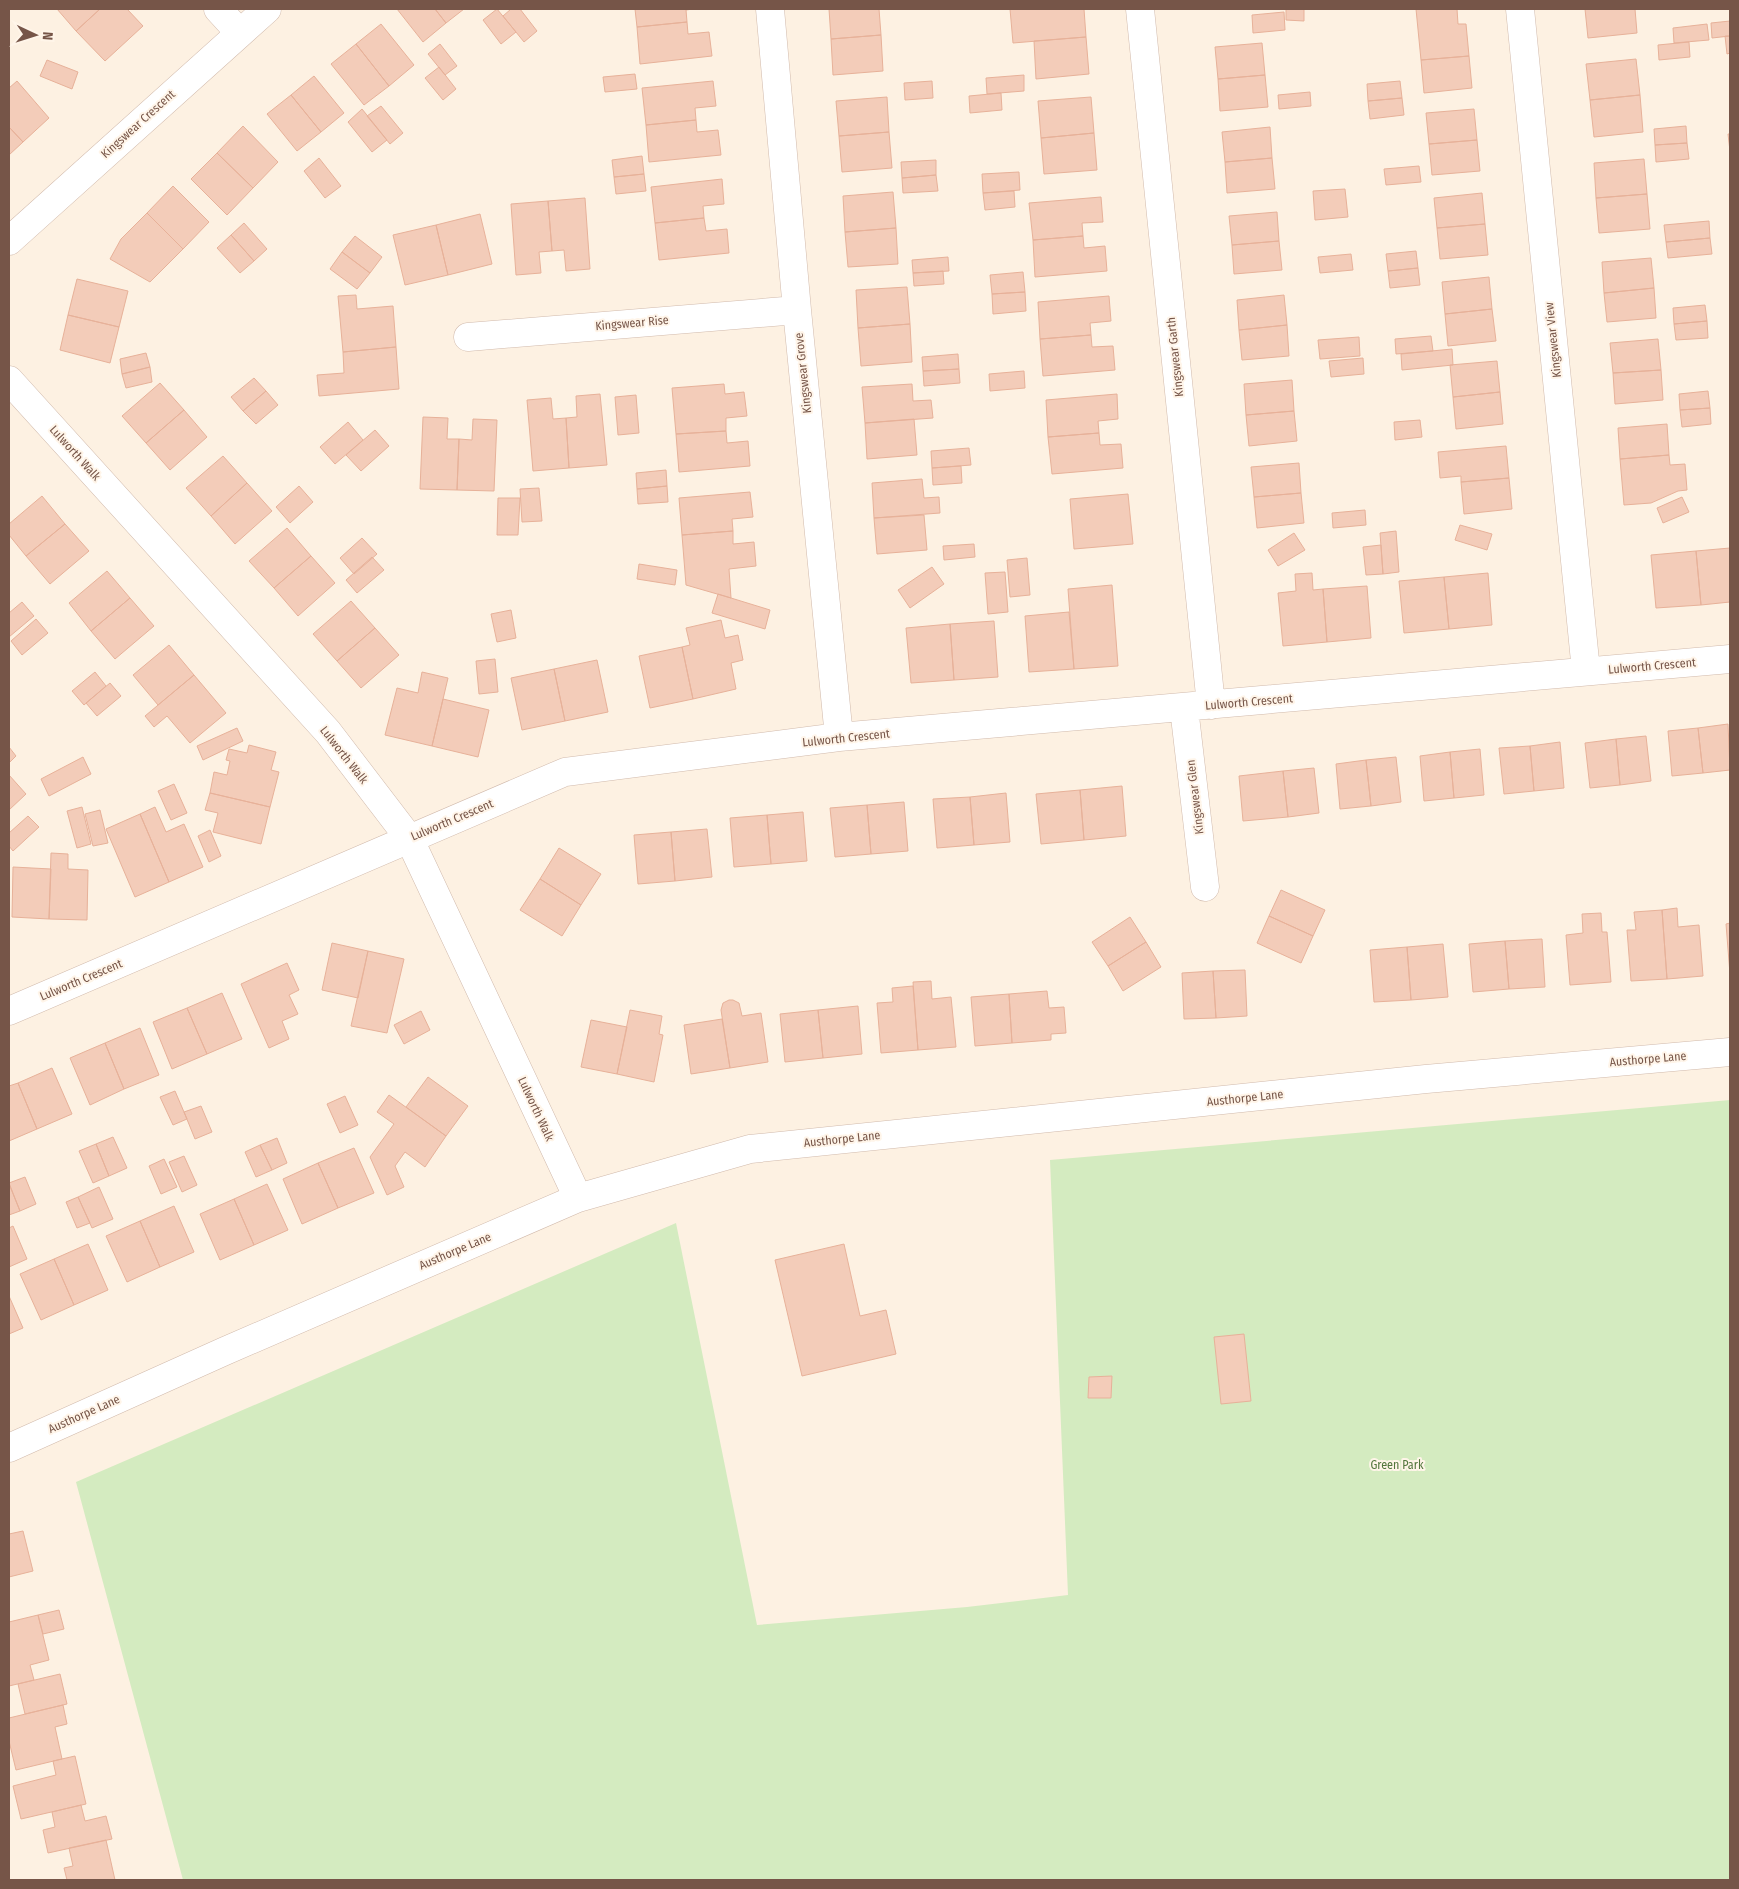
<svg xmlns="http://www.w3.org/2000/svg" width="1739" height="1889" font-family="'Fira Sans Condensed',sans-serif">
  <rect width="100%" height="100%" fill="#fdf1e2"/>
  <path fill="#d4ebc0" d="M1730,1100V1880H183L76,1482L676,1223L757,1625L967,1607L1068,1595L1050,1160Z"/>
  <path fill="#f3ccb9" stroke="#e7b199" d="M57,9H100L76,31Z
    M100,9H127L143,26L105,61L76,31Z
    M397,9H435L446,23L423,42Z
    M435,9H464L446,23Z
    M497,9L516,32L501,44L483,20Z
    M511,9H520L537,31L524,42L503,16Z
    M635,9H693L686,10L687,22L637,27Z
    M829,9H879L881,35L831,39Z
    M1010,9H1084L1086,37L1013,43Z
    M1286,9H1304V21L1286,20Z
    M1416,9H1457L1458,24H1466L1469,56L1421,60Z
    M1585,9H1635L1637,33L1588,38Z
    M1284,12L1285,30L1253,33L1252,15Z
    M1730,21V36L1712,38L1711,23Z
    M687,22L688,34L709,32L712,56L640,64L637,27Z
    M381,24L414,65L389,86L356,44Z
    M1707,24L1709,40L1674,43L1673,28Z
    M881,35L883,71L833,75L831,39Z
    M1725,36H1730V53L1727,54Z
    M1086,37L1089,74L1036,79L1034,41Z
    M1689,42L1690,57L1659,60L1658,45Z
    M1262,43L1265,75L1218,79L1215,47Z
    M356,44L389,86L364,105L331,64Z
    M440,44L457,66L445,75L428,54Z
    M1469,56L1472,88L1424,93L1421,60Z
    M1636,59L1640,95L1590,100L1586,64Z
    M47,60L78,72L72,89L40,76Z
    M439,67L456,89L443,100L425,78Z
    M635,74L637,89L605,92L603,77Z
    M1024,75V91L987,94L986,78Z
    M1265,75L1268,107L1220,111L1218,79Z
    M314,76L344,113L321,132L291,95Z
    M17,81L49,118L23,142L9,127V88Z
    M713,81L716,106L695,108L696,120L646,125L642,88Z
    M932,81L933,98L905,100L904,83Z
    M1400,81L1402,98L1368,101L1367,84Z
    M1310,92L1311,106L1279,109L1278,95Z
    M1001,93L1002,110L970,113L969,96Z
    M291,95L321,132L297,151L267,114Z
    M1640,95L1643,132L1594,137L1590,100Z
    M887,97L889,132L839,136L836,101Z
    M1091,97L1094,133L1041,138L1038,101Z
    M1402,98L1404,115L1370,119L1368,101Z
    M381,106L403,133L390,144L367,116Z
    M362,109L387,140L372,152L348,122Z
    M1474,109L1477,140L1429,144L1426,113Z
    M696,120L697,132L718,130L721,155L649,162L646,125Z
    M243,126L278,162L253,188L217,153Z
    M1686,126L1687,143L1655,145L1654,129Z
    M9,127L23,142L9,155Z
    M1270,127L1272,158L1225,162L1222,132Z
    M889,132L892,168L842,172L839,136Z
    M1094,133L1097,170L1044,174L1041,138Z
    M1728,134H1730V151Z
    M1477,140L1480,171L1432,175L1429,144Z
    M1687,143L1689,159L1656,162L1655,145Z
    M217,153L253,188L227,215L191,179Z
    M642,156L644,174L614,177L612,160Z
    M319,158L341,186L325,198L304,171Z
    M1272,158L1275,189L1227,193L1225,162Z
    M1644,159L1647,194L1596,198L1594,163Z
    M936,160V175L902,178L901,162Z
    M1419,166L1421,182L1386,185L1384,169Z
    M1019,172L1020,190L983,193L982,174Z
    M644,174L646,191L616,194L614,177Z
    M936,175L938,191L903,193L902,178Z
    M722,179L724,204L703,206L704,218L655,223L651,187Z
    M173,186L209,222L183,249L147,213Z
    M1345,189L1348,217L1315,220L1313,191Z
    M1014,191L1015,207L985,210L983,193Z
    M893,192L896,228L845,232L843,196Z
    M1482,193L1485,224L1437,228L1434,198Z
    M1647,194L1650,229L1599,233L1596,198Z
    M1101,197L1103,222L1082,223L1083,236L1033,240L1029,203Z
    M585,198L590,269L566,271L564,250L552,251L548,201Z
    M548,201L552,251L539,252L541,273L516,275L511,204Z
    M1277,212L1279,241L1232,245L1229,216Z
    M147,213L183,249L150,282L110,259L121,239Z
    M480,214L492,264L448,275L436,225Z
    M704,218L706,231L727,229L729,253L659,260L655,223Z
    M1709,221L1710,238L1666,242L1664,225Z
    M244,223L267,249L254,261L231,235Z
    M1485,224L1488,255L1440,259L1437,228Z
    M436,225L448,275L405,285L393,235Z
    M896,228L898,264L848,267L845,232Z
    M231,235L254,261L240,273L217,248Z
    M355,236L382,257L370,273L342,252Z
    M1083,236L1084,248L1105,246L1107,271L1035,277L1033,240Z
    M1710,238L1712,254L1668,258L1666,242Z
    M1279,241L1282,270L1234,274L1232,245Z
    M1416,251L1418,268L1388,271L1386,254Z
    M342,252L370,273L357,289L330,269Z
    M1351,254L1353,270L1320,273L1318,257Z
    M948,257L949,271L913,273L912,260Z
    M1651,258L1654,288L1604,293L1602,262Z
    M1418,268L1420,285L1390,288L1388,271Z
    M943,271L944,284L914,286L913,273Z
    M1023,272L1025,292L992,294L990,275Z
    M1489,277L1492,309L1445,314L1442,282Z
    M77,279L128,291L119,327L68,315Z
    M907,287L910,324L858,328L856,290Z
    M1654,288L1656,318L1607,322L1604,293Z
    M1025,292L1026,311L993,314L992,294Z
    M356,295L357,309L393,306L396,347L343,352L338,296Z
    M1284,295L1287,325L1239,330L1237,300Z
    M1109,296L1111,321L1090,323L1091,335L1040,339L1038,302Z
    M1705,305L1707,321L1674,324L1673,308Z
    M1492,309L1496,341L1448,346L1445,314Z
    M68,315L119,327L110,363L60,350Z
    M1707,321L1708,338L1676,340L1674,324Z
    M910,324L912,362L861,366L858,328Z
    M1287,325L1289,356L1242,360L1239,330Z
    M1091,335L1092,347L1113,346L1115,370L1043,376L1040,339Z
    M1431,336L1433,351L1396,354L1395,339Z
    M1359,337L1360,356L1320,359L1318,340Z
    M1658,339L1661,370L1613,373L1610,343Z
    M396,347L399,389L319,396L317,375L344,373L343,352Z
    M1452,349L1453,365L1402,370L1401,354Z
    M146,353L150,367L122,374L120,359Z
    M958,354L959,369L923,371L922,357Z
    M1363,358L1364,374L1331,377L1329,361Z
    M1497,361L1500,392L1453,397L1450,365Z
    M150,367L152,382L126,388L122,374Z
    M959,369L960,383L924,386L923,371Z
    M1661,370L1663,400L1615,404L1613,373Z
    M1024,371L1025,388L990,391L989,374Z
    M254,378L266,391L243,411L231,397Z
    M1292,380L1294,411L1246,415L1244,384Z
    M160,383L184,410L146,443L122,416Z
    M724,384L725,394L744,392L747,416L726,418V431L676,434L672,388Z
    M912,384L913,401L931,400L933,418L865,423L862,387Z
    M266,391L278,405L256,424L243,411Z
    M1708,391L1710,408L1680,410L1679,394Z
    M1500,392L1503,424L1456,429L1453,397Z
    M600,394L607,465L569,468L566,418L577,417L576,396Z
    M1117,394L1118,419L1098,421L1099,433L1048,437L1046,400Z
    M636,395L639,433L618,435L615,397Z
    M551,398L553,419L566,418L569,468L533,471L527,400Z
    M1710,408L1711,424L1682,427L1680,410Z
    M184,410L207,437L170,470L146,443Z
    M1294,411L1297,441L1249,446L1246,415Z
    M423,417L448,418L447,439H459L457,490L420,489Z
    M473,419L497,420L494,491L457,490L459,439L472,440Z
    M914,419L917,455L867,459L865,423Z
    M1420,420L1422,437L1395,440L1394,422Z
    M348,422L363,440L335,464L320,447Z
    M1667,424L1669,455L1620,459L1618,428Z
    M375,430L389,446L361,471L346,455Z
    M726,431L727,443L748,441L750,466L679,472L676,434Z
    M1099,433L1100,445L1121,444L1123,468L1052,474L1048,437Z
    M1506,446L1509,478L1461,482V476L1440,478L1438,452Z
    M969,448L971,465L932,468L931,451Z
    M1669,455L1670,465L1685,464L1687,490L1678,491L1651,503L1624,505L1620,459Z
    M223,456L247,483L211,516L186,488Z
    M1299,463L1301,493L1254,497L1251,467Z
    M961,466L962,483L933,485L932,468Z
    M666,470L667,486L637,489L636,473Z
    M1509,478L1512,509L1464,514L1461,482Z
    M922,479L924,498L939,497L940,513L874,518L872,483Z
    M247,483L272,511L235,544L211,516Z
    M299,486L313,502L290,523L276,507Z
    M667,486L668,502L638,504L637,489Z
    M539,488L542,521L522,522L520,489Z
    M750,492L753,517L732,519L733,531L682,535L679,498Z
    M1301,493L1304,523L1257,528L1254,497Z
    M1128,494L1133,544L1074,549L1070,499Z
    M42,496L65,524L26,556L9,535V524Z
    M1682,497L1689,512L1663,523L1657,508Z
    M498,498H520L518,535H497Z
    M1365,510L1366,525L1333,528L1332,513Z
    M924,515L927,550L877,554L874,518Z
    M65,524L89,551L50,584L26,556Z
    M1460,525L1492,534L1487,550L1455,540Z
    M287,528L311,556L274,588L249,561Z
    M733,531V544L754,542L756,566L729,569L731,598L686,585L682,535Z
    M1396,531L1399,572L1383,574L1380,533Z
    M1294,533L1305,550L1278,566L1268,550Z
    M362,538L377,554L354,574L340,558Z
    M974,544L975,557L944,560L943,546Z
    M1381,545L1383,574L1366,575L1363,547Z
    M1730,548V602L1701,605L1696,551Z
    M1696,551L1701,605L1656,608L1651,555Z
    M311,556L335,583L298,616L274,588Z
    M372,557L384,570L357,593L346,580Z
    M1027,558L1030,595L1010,597L1007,560Z
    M639,564L677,570L675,585L637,579Z
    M932,567L944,584L910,608L898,590Z
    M107,571L130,598L91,631L69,603Z
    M1005,572L1008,612L988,614L985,573Z
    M1312,573L1313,590L1323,589L1327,642L1283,646L1278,593L1296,591L1295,574Z
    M1488,573L1492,625L1449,629L1444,577Z
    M1444,577L1449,629L1404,633L1399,581Z
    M1112,585L1118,666L1074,669L1068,589Z
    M1367,586L1371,638L1327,642L1323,589Z
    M718,594L770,610L765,629L712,613Z
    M130,598L154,626L115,659L91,631Z
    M351,601L375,628L337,661L313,634Z
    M22,602L34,616L9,637V613Z
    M511,610L516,638L497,642L491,614Z
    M1069,612L1074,669L1029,672L1025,616Z
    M36,619L48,633L22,655L11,641Z
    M721,620L725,638L738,635L743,660L731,663L736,689L693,699L682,647L690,645L686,628Z
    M994,621L998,677L954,680L950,624Z
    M950,624L954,680L911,683L906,628Z
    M375,628L399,655L361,688L337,661Z
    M169,645L194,675L158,705L133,675Z
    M682,647L693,699L650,708L639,656Z
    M495,659L498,692L479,694L476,661Z
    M597,660L608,712L565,721L554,669Z
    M554,669L565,721L522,730L511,678Z
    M95,672L106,686L84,705L72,691Z
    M422,672L448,678L432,746L385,735L397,688L418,693Z
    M194,675L226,713L190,743L167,716L154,727L145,716Z
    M110,683L121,696L97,716L86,703Z
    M443,699L489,710L478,757L432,746Z
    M1728,724L1730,770L1703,773L1698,728Z
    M237,728L243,741L203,760L197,746Z
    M1698,728L1703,773L1672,776L1668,731Z
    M1646,736L1651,781L1620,785L1616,739Z
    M1616,739L1620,785L1590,788L1585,743Z
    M1560,742L1564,788L1534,791L1530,746Z
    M249,745L276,752L271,770L279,772L270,807L210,793L214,772L227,775L230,761L226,760L229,749L247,753Z
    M1530,746L1534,791L1504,794L1499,748Z
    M9,747L16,756L9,763Z
    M1480,749L1484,795L1454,798L1450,752Z
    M1450,752L1454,798L1424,801L1420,756Z
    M83,757L91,774L49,796L41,779Z
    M1396,757L1401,802L1371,806L1366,760Z
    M1366,760L1371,806L1340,809L1336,764Z
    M1314,768L1319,813L1288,817L1283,771Z
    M1283,771L1288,817L1243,821L1239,776Z
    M9,775L26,794L9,810Z
    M174,784L187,813L171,820L158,791Z
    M1122,786L1126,836L1084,840L1080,790Z
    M1080,790L1084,840L1041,844L1036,794Z
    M210,793L270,807L261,844L213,832L218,813L205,810Z
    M1006,793L1010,842L974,845L970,797Z
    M970,797L974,845L937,848L933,799Z
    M904,802L908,851L871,854L867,805Z
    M867,805L871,854L835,857L830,808Z
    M82,807L91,844L77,848L67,811Z
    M155,807L166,832L184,824L203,867L169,882L140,814Z
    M100,810L108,843L93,846L85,814Z
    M803,812L807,861L771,864L767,815Z
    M140,814L169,882L135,897L106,829Z
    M767,815L771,864L734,867L730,818Z
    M28,816L39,827L13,851L9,846V833Z
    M707,829L712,877L675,881L671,832Z
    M210,830L221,856L209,862L198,836Z
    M671,832L675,881L638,884L634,835Z
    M559,848L601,874L581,905L540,879Z
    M51,853L68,854V869L88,870L87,920L49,919Z
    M13,867L51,869L49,919L12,917Z
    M540,879L581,905L562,936L520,910Z
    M1281,890L1325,910L1313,936L1269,916Z
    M1677,908L1678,927L1699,925L1703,976L1667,979L1662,910Z
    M1662,910L1667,979L1631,981L1627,930H1636L1634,912Z
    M1601,913L1602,932H1607L1611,982L1570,985L1566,935L1583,933L1582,914Z
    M1269,916L1313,936L1301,963L1257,943Z
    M1130,917L1146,942L1108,966L1092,942Z
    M1730,923V974L1726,924Z
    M1542,939L1545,987L1509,989L1505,941Z
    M1505,941L1509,989L1473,992L1469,944Z
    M1146,942L1161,967L1123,991L1108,966Z
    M332,943L368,951L358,998L322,990Z
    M1443,944L1448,997L1411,1000L1407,947Z
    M1407,947L1411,1000L1374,1002L1370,950Z
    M368,951L404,959L387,1033L351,1026Z
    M287,963L299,990L289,995L298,1014L282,1021L289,1039L269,1048L241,984Z
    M1245,970L1247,1016L1216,1018L1213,971Z
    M1213,971L1216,1018L1184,1019L1182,973Z
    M931,981L932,999L951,997L956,1047L918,1050L913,982Z
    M913,986L918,1050L881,1053L877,1003L893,1002L892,988Z
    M1047,991L1049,1008L1064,1007L1066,1033L1051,1034V1040L1012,1043L1009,994Z
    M222,993L242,1039L207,1054L187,1008Z
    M1009,994L1012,1043L975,1046L971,997Z
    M729,1000H733L739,1003L742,1016L761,1013L768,1062L730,1068L721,1010L723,1003Z
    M858,1006L862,1054L823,1058L818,1010Z
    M187,1008L207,1054L172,1069L153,1022Z
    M630,1010L662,1016L659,1034L663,1035L654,1082L617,1074Z
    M818,1010L823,1058L785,1062L780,1014Z
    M421,1011L430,1030L404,1044L394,1025Z
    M722,1019L730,1068L691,1074L684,1025Z
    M591,1020L627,1027L617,1074L581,1067Z
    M140,1028L159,1075L124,1089L105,1043Z
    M105,1043L124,1089L90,1105L70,1058Z
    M52,1068L72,1114L37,1129L18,1083Z
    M428,1077L468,1106L446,1136L406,1107Z
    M18,1083L37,1129L9,1141V1086Z
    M175,1091L187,1119L173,1125L160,1097Z
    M389,1095L446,1136L425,1167L405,1152L395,1166L404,1187L387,1195L370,1157L394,1124L377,1112Z
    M345,1096L358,1125L340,1133L327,1104Z
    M201,1106L212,1132L195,1139L184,1112Z
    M113,1137L127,1168L109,1176L96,1144Z
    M277,1138L287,1163L272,1170L260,1145Z
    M96,1144L109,1176L93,1183L79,1151Z
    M260,1145L272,1170L256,1177L245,1152Z
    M354,1148L374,1193L338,1208L318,1163Z
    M184,1156L197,1185L182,1192L169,1162Z
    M164,1159L177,1187L161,1194L149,1166Z
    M318,1163L338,1208L302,1224L283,1179Z
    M25,1177L36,1204L20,1211L9,1183Z
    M9,1184L20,1211L9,1215Z
    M267,1184L288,1230L254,1245L234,1199Z
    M99,1187L113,1219L92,1228L78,1197Z
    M78,1197L90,1223L77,1228L66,1202Z
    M234,1199L254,1245L220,1260L200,1214Z
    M174,1206L194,1252L160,1267L140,1221Z
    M140,1221L160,1267L127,1282L106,1236Z
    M13,1226L27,1259L9,1267V1228Z
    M88,1244L108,1290L74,1305L54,1259Z
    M844,1244L860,1316L886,1310L896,1354L802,1376L775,1260Z
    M54,1259L74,1305L41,1320L20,1274Z
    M9,1296L23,1328L9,1334Z
    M1244,1334L1251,1401L1221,1404L1214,1337Z
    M1112,1376L1111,1398H1088L1089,1377Z
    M23,1531L33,1571L9,1577V1534Z
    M59,1610L64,1629L43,1634L38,1615Z
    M38,1615L49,1660L30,1665L34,1680L9,1686V1622Z
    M60,1674L67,1704L25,1714L18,1684Z
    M63,1705L67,1724L55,1727L62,1759L16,1770L9,1741V1718Z
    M75,1756L86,1804L21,1819L13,1786L56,1775L53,1761Z
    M81,1805L85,1821L106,1816L112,1839L48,1853L43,1830L55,1827L52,1812Z
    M106,1840L115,1880H67L64,1868L73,1866L69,1848Z"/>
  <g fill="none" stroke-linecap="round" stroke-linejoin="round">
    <defs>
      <path id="street" d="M218,9L239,32
        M770,9L797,310L839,737
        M1140,9L1211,705
        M1520,9L1586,671
        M9,241L267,9
        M468,337L797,310
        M9,380L328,732L409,838L578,1198
        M1184,708L1205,887
        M9,1011L565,772L839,737L1730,659
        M9,1448L225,1351L578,1198L750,1149L1426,1079L1730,1052"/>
    </defs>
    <use href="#street" stroke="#d1baac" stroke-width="29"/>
    <use href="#street" stroke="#fff" stroke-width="28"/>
  </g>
  <g text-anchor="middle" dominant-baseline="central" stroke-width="4" stroke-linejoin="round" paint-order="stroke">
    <g font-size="12" fill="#765548" stroke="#fff5e9">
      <text transform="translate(138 124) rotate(-42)">Kingswear Crescent</text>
      <text transform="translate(632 323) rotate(-5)">Kingswear Rise</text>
      <text transform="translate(1553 340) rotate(-96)">Kingswear View</text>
      <text transform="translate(1175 357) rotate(-96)">Kingswear Garth</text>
      <text transform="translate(803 373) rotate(-96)">Kingswear Grove</text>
      <text transform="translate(75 453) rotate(48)">Lulworth Walk</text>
      <text transform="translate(1652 666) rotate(-5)">Lulworth Crescent</text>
      <text transform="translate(1249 702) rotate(-5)">Lulworth Crescent</text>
      <text transform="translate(846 738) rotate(-6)">Lulworth Crescent</text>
      <text transform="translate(344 755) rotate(52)">Lulworth Walk</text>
      <text transform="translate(1195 797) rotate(-97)">Kingswear Glen</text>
      <text transform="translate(452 820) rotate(-23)">Lulworth Crescent</text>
      <text transform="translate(81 980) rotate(-23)">Lulworth Crescent</text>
      <text transform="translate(1648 1059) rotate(-5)">Austhorpe Lane</text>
      <text transform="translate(1245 1098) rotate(-6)">Austhorpe Lane</text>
      <text transform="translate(536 1109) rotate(65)">Lulworth Walk</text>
      <text transform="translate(842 1139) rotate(-6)">Austhorpe Lane</text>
      <text transform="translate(455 1251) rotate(-23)">Austhorpe Lane</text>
      <text transform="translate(84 1414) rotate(-24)">Austhorpe Lane</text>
    </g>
    <g font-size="12" fill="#52763c" stroke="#fff5e9">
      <text x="1397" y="1465">Green Park</text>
    </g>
  </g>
  <rect width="1739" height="1889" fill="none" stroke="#765548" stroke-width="20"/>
  <g transform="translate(35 35) rotate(94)" stroke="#fff5e9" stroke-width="4" paint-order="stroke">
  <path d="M0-4L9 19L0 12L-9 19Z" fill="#765548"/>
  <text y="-8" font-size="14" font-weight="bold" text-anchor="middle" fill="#765548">N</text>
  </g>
</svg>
